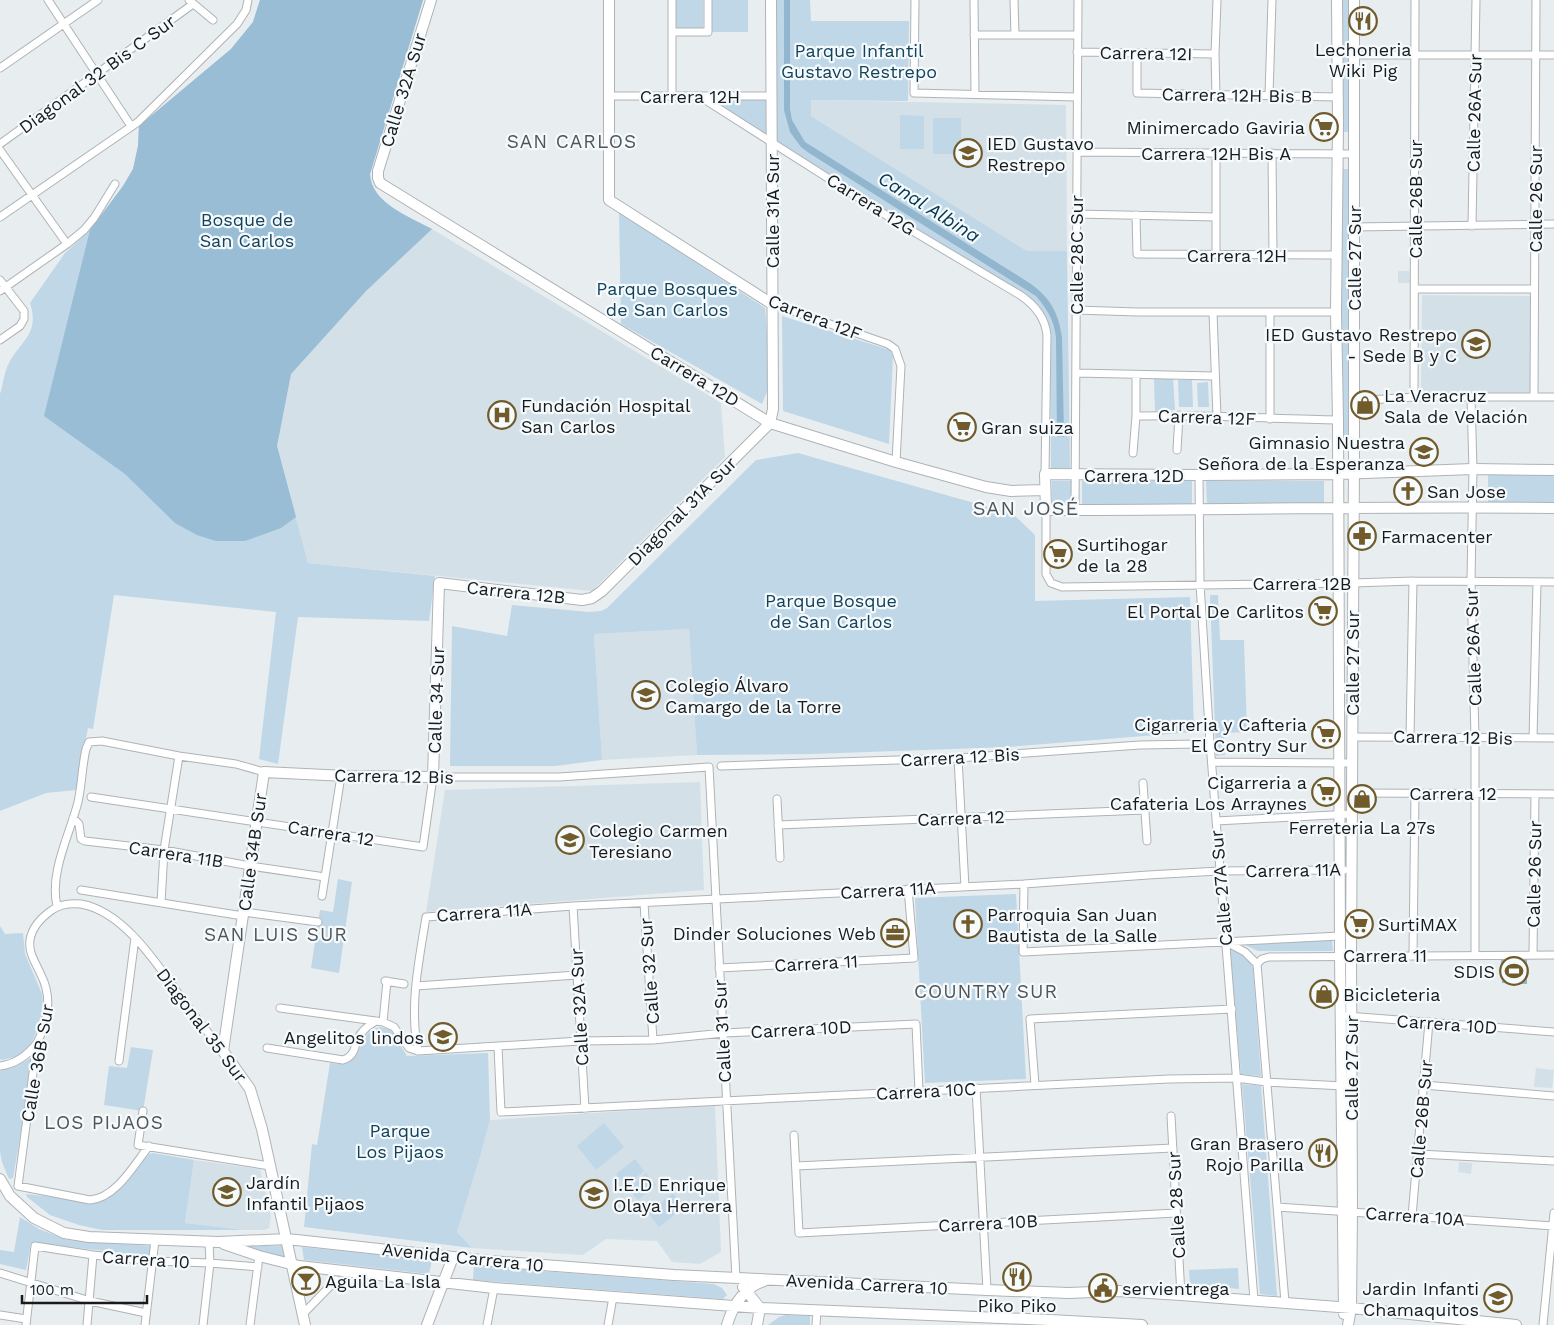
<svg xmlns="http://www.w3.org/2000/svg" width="1554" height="1325" font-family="'Work Sans',sans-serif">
  <rect width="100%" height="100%" fill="#e8edf0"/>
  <path fill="#d4e0e8" d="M810,100L1066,105L1067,251H1027L811,116Z
    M432,229L721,403L725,457L592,591L308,563L277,446L291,374L366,291Z
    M1398,271H1409L1410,283H1398Z
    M1422,295L1531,296V393L1421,392Z
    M1419,440L1430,441V464L1419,463Z
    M689,629L697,755L602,760L594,634Z
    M700,782L704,890L426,912L445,790Z
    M1536,1068L1554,1070L1552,1088L1534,1087Z
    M715,1105L721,1252L700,1264L672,1262L657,1241L606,1239L583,1255L472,1248L457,1232L480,1157L490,1120Z
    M194,1160L260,1169L271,1216L269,1228L264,1230H244L185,1223Z
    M1459,1162L1472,1163L1471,1174L1458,1172Z
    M1486,1290L1510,1292L1509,1305L1486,1304Z"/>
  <path fill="#bfd7e7" d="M260,0H423L370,174C371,203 410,217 432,229L366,291L291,374L277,446L308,563L435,576L429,621L298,617L278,764L259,759L276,612L114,595L93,729L88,728L76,790L46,793L0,811V394C3,385 4,372 9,363C21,340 40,334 30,303L65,253L90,230L123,186L133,169L138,146L139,126L231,49L253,22Z
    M676,0H703V29H676Z
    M712,0H748V32H712Z
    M775,0H810L811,21H909L908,101L811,100V116L1027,251H1067L1070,468H1051L1050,331C1046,316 1040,307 1028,296L928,236L711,100L774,99Z
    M1342,0H1351L1350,132H1342Z
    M900,115L924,116V149H900Z
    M933,118H961V154H933Z
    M1341,169H1350L1349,442L1341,430Z
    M619,212L765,308L771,382L762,404L621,324Z
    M782,316L890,350L893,356L889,444L783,411Z
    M1173,378L1175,410L1155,411L1154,379Z
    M1178,380H1192L1193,407H1179Z
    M1208,382L1209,407H1198L1197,383Z
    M798,453L1013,514L1035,535V601L1190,597L1194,732L1008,747L812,754L697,755L689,629L594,634L602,760L555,766H450L452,626L507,636L512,605L589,612L601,611L607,608L756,460Z
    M1488,473L1554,474V505L1488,504Z
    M1052,481H1071V506H1052Z
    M1082,481H1192V506H1082Z
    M1206,481H1324V506H1207Z
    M1210,595H1218L1220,640H1244L1247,732L1224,733L1225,755L1216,756Z
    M338,879L352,882L339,973L311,968L320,910L333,912Z
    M1016,894L1026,1079L925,1083L915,898Z
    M0,926L5,934L23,933L25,954L42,994L44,1012L33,1040L27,1049L15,1057L2,1060L0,1059Z
    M1332,941L1333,951H1258L1239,942Z
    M1230,950C1241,952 1247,957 1253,967L1261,1076L1241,1074Z
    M381,1027L391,1030L407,1056L488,1053L490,1120L480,1157L457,1232L472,1248L304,1227L312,1144L317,1145L330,1063C370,1069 352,1031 381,1027Z
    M131,1047L153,1050L143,1111L104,1105L109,1066L127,1068Z
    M34,1056L13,1178L9,1179L2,1162L0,1152V1071L17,1066Z
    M1242,1084L1261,1086L1277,1296L1260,1294Z
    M604,1123L624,1147L596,1170L577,1146Z
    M153,1153L194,1160L185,1223L244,1230H102L79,1225L50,1215L27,1197L26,1194L100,1202L112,1195L144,1159L149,1154Z
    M635,1159L644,1171L626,1186L616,1174Z
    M646,1173L656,1185L638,1200L628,1188Z
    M673,1193L684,1207L659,1227L648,1213Z
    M20,1217L39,1229L67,1240L152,1246L153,1256L31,1243L26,1270L0,1264V1250L14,1252Z
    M244,1246H282L285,1257Z
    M302,1247L432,1260L429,1274L304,1260Z
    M474,1266L714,1284L722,1288L727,1295L723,1299L473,1280Z
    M1238,1268L1239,1289L1190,1284L1189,1270Z
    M786,1315L810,1316V1325H768L779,1317Z"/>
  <path fill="#98bdd4" d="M260,0H423L370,174C371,203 410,217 432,229L366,291L291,374L277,446L296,517L281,528L245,541H216L197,535L175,523L125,474L44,416L90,230L123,186L133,169L138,146L139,126L231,49L253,22Z"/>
  <path fill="#92b6cd" d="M784,0H790V109L792,120L805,142L1031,284C1051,299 1058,312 1062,337L1064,437H1057L1056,337C1054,320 1047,309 1036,296L809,153L801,147L790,132L784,110Z
    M1501,958H1527V984L1502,983Z"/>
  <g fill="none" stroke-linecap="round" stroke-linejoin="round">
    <defs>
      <path id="street" d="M48,0L131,126
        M189,0L213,20
        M915,0L914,93L1077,97
        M974,0L975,94
        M1014,0L1015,35
        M672,32H708V0
        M974,35H1077
        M1077,52L1215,54
        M1137,54V93L1338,97
        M1354,55H1554
        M0,68L98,0
        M1216,95L1215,54L1217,0
        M1269,95L1272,0
        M609,96H771
        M672,96V0
        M699,96L889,217L1020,295C1035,305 1045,317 1047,335L1045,474
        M0,144L193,4
        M0,150L67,244
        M1078,152L1354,154
        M1272,153L1273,255
        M1076,214L1216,217
        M1136,215L1137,254L1337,255
        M0,217L138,122L237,24L246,10L248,0
        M1472,226L1476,0
        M1353,227L1554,224
        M1216,254V153
        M0,280L24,311V319L20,326L0,340
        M1415,289H1534
        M0,291L67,244L84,230L94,218L115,184
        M772,304L888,344L895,349L901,366L896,462
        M1076,310L1137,312H1336
        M1270,312V419
        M1213,313L1217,417
        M1076,373L1215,376
        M1414,397L1415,0
        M1534,397L1536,0
        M1471,398L1473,469L1471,581L1475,738V955
        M1354,401L1414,397H1554
        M1136,416C1203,414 1271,419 1338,420
        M1177,450L1179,415
        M1133,453L1136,416V375
        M1199,475L1200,584L1210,743L1254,1300
        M1046,510V574L1051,583L1062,587L1353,583L1413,581L1554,582
        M1075,510L1078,0
        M1410,736L1413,581
        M1352,737L1554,738
        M1533,738L1537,583
        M958,758L965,887
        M1212,762L1352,763
        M721,766L958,758L1140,745L1198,744
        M1143,783L1147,841
        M1352,793L1554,794
        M91,797L423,847L433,777H559L709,767L736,1278
        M777,799L780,858
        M73,818L79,824L81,839L85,841L164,850L250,866L325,877
        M1216,821L1352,814
        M778,825L1144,810
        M1024,884L1023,952L1340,936
        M81,890L243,916
        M322,896L341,776
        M161,903L164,850L179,756
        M644,903L653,1040
        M57,906C49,873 70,834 78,802C82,784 82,766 86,749L89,742L102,741L179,756L236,764L264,772
        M573,906L585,1109
        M244,912L318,922
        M1226,942L1245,952L1257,964
        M1413,955L1415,793
        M1533,955L1535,794
        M1257,964L1285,1302
        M1257,964L1262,959L1269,957L1554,955
        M719,968L914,958L908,889
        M385,981L404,984
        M416,986L577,975
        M280,1008L383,1022L394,1027L409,1048L418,1051L580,1041L653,1040L724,1033L916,1024L919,1091
        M1347,1016L1554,1032
        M383,1022L387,981
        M498,1047L501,1112L1169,1079L1237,1078L1266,1082L1344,1086
        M267,1048L343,1060C355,1056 354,1048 358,1038C362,1030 369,1025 376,1021
        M418,1051C409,1006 419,961 426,917L573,906L1024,884L1148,875L1219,871L1344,870
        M119,1061L135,938
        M0,1066C16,1064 27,1056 37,1043
        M1035,1085L1030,1019L1232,1009
        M1424,1085L1554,1096
        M976,1088L987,1290
        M143,1111L138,1145L270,1166
        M1171,1116L1181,1295
        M794,1135L799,1233L1176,1213
        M149,1146C134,1165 116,1198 90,1200L18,1186L37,1043C48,1021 53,998 41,975C36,963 28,953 30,940C32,927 42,917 52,910C60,904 71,903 81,904C127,912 162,972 188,1007C199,1022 211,1036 223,1051
        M1418,1154L1554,1161
        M796,1166L1173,1148
        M1277,1207L1554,1226
        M1412,1216L1429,1022
        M0,1273L90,1301L146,1313
        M303,1314L336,1280
        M0,1315L26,1319
        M26,1325L35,1246L93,1255L153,1261L210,1263L258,1267
        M87,1325L93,1255
        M145,1325L155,1240
        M203,1325L210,1263L209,1242
        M250,1325L259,1256
        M487,1325L494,1288
        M608,1325L613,1297
        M816,1325L817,1311
        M1543,1325L1554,1213"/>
      <path id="secondary" d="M431,0L378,171V178L380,183L770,423L896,462L986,487L1011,491L1045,490
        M609,0V200L772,304
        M1337,0L1338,125L1336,312L1338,420L1340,955L1344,1314
        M770,423L773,409L771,0
        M1554,470L1473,469L1338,474L1199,475L1045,474L1046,510C1216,510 1385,506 1554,508
        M0,1179L10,1196L34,1218L64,1233L89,1237L218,1242L287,1239L490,1261L674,1275L987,1290L1069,1293L1118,1291L1181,1295L1351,1308L1516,1325
        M224,1244L259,1256L299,1266L494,1288L760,1308L1050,1320L1142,1325
        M743,1287L760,1308L757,1325
        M305,1325L262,1129L250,1089L223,1051L264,772L346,776L433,777L439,583L582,600L592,598L602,591L770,423
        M427,1325L453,1257
        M727,1325C733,1305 743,1288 764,1281
        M1348,1325L1351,1308L1352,1212L1351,955L1354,465V0"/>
    </defs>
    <use href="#street" stroke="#afb3b6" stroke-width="9"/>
    <use href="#secondary" stroke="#afb3b6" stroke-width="12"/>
    <use href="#street" stroke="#fff" stroke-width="7"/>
    <use href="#secondary" stroke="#fff" stroke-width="10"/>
  </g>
  <defs>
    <symbol id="restaurant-ring" viewBox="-11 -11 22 22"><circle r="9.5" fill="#f5fafd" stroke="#715b2b" stroke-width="1.5"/><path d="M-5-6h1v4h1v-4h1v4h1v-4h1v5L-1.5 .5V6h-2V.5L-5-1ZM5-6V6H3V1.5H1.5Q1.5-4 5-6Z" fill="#715b2b"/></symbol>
    <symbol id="supermarket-ring" viewBox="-11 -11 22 22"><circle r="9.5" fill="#f5fafd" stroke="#715b2b" stroke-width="1.5"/><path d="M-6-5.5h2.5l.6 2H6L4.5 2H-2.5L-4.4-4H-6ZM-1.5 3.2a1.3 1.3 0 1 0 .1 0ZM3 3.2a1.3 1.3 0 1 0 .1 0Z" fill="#715b2b"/></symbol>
    <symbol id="school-ring" viewBox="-11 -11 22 22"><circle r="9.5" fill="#f5fafd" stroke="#715b2b" stroke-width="1.5"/><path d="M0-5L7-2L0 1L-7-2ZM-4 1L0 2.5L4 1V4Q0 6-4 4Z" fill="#715b2b"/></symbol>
    <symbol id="shop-ring" viewBox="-11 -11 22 22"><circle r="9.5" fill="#f5fafd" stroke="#715b2b" stroke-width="1.5"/><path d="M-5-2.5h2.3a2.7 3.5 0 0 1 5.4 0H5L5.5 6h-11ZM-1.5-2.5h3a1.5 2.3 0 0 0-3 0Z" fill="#715b2b"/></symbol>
    <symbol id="hospital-ring" viewBox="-11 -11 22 22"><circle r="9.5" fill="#f5fafd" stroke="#715b2b" stroke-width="1.5"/><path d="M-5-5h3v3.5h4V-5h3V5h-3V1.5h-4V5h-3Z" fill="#715b2b"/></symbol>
    <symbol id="church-ring" viewBox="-11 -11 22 22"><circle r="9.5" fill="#f5fafd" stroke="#715b2b" stroke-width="1.5"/><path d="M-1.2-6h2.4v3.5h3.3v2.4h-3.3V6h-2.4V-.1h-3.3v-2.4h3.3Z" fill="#715b2b"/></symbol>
    <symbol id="pharmacy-ring" viewBox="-11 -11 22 22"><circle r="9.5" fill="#f5fafd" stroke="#715b2b" stroke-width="1.5"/><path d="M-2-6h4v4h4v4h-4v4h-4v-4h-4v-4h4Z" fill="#715b2b"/></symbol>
    <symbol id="office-ring" viewBox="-11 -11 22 22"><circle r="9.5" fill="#f5fafd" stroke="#715b2b" stroke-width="1.5"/><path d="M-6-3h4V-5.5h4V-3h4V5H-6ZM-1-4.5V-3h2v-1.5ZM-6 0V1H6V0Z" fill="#715b2b"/></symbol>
    <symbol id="stadium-ring" viewBox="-11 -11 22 22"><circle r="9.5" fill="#f5fafd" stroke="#715b2b" stroke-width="1.5"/><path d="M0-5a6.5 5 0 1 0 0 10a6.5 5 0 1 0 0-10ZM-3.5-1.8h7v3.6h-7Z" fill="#715b2b"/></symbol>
    <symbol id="bar-ring" viewBox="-11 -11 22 22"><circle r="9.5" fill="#f5fafd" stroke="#715b2b" stroke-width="1.5"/><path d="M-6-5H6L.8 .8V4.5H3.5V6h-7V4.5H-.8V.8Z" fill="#715b2b"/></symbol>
    <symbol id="civic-ring" viewBox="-11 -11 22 22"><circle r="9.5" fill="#f5fafd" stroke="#715b2b" stroke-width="1.5"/><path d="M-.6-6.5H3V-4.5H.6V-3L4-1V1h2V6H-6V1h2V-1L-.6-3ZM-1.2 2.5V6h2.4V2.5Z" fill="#715b2b"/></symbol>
  </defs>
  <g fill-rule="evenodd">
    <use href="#restaurant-ring" x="1347" y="5" width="32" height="32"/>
    <use href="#supermarket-ring" x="1308" y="111" width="32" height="32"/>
    <use href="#school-ring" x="952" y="137" width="32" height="32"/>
    <use href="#school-ring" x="1460" y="328" width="32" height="32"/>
    <use href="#shop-ring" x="1349" y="389" width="32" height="32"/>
    <use href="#hospital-ring" x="486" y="399" width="32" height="32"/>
    <use href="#supermarket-ring" x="946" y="411" width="32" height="32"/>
    <use href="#school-ring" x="1408" y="436" width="32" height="32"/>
    <use href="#church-ring" x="1392" y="475" width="32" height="32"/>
    <use href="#pharmacy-ring" x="1346" y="520" width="32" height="32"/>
    <use href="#supermarket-ring" x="1042" y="538" width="32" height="32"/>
    <use href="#supermarket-ring" x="1307" y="595" width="32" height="32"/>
    <use href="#school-ring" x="630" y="679" width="32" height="32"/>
    <use href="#supermarket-ring" x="1310" y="718" width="32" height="32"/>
    <use href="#supermarket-ring" x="1310" y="776" width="32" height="32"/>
    <use href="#shop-ring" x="1346" y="783" width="32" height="32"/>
    <use href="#school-ring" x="554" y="824" width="32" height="32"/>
    <use href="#church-ring" x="952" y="908" width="32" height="32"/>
    <use href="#supermarket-ring" x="1343" y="908" width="32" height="32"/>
    <use href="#office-ring" x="879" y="917" width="32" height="32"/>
    <use href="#stadium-ring" x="1498" y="955" width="32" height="32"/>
    <use href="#shop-ring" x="1308" y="978" width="32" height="32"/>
    <use href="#school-ring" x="427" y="1021" width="32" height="32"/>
    <use href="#restaurant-ring" x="1307" y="1137" width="32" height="32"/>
    <use href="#school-ring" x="211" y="1176" width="32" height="32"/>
    <use href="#school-ring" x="578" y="1178" width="32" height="32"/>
    <use href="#restaurant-ring" x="1001" y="1261" width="32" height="32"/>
    <use href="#bar-ring" x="290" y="1265" width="32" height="32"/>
    <use href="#civic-ring" x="1087" y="1272" width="32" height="32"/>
    <use href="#school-ring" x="1482" y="1282" width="32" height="32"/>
  </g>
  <g text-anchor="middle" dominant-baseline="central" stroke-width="4.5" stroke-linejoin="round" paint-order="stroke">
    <g font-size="18" fill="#191a1c" stroke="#f5fafd" text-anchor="start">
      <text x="1363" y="49" text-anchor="middle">Lechoneria<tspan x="1363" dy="21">Wiki Pig</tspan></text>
      <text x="1305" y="127" text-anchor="end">Minimercado Gaviria</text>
      <text x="987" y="143">IED Gustavo<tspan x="987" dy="21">Restrepo</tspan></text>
      <text x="1457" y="334" text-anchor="end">IED Gustavo Restrepo<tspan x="1457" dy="21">- Sede B y C</tspan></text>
      <text x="1384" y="395">La Veracruz<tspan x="1384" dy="21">Sala de Velación</tspan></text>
      <text x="521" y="405">Fundación Hospital<tspan x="521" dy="21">San Carlos</tspan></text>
      <text x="981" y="427">Gran suiza</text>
      <text x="1405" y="442" text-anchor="end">Gimnasio Nuestra<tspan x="1405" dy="21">Señora de la Esperanza</tspan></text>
      <text x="1427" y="491">San Jose</text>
      <text x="1381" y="536">Farmacenter</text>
      <text x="1077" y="544">Surtihogar<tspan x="1077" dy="21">de la 28</tspan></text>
      <text x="1304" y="611" text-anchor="end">El Portal De Carlitos</text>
      <text x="665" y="685">Colegio Álvaro<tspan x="665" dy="21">Camargo de la Torre</tspan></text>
      <text x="1307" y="724" text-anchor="end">Cigarreria y Cafteria<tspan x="1307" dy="21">El Contry Sur</tspan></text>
      <text x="1307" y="782" text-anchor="end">Cigarreria a<tspan x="1307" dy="21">Cafateria Los Arraynes</tspan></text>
      <text x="1362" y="827" text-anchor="middle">Ferreteria La 27s</text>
      <text x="589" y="830">Colegio Carmen<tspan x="589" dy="21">Teresiano</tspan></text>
      <text x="987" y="914">Parroquia San Juan<tspan x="987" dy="21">Bautista de la Salle</tspan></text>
      <text x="1378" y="924">SurtiMAX</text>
      <text x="876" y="933" text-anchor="end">Dinder Soluciones Web</text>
      <text x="1495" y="971" text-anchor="end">SDIS</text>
      <text x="1343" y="994">Bicicleteria</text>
      <text x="424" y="1037" text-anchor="end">Angelitos lindos</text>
      <text x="1304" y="1143" text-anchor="end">Gran Brasero<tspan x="1304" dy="21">Rojo Parilla</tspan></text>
      <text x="246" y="1182">Jardín<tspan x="246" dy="21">Infantil Pijaos</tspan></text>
      <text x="613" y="1184">I.E.D Enrique<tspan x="613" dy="21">Olaya Herrera</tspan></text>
      <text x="325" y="1281">Aguila La Isla</text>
      <text x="1122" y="1288">servientrega</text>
      <text x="1479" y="1288" text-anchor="end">Jardin Infanti<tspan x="1479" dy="21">Chamaquitos</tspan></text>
      <text x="1017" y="1305" text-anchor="middle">Piko Piko</text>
    </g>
    <g font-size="18" fill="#14425b" stroke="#f5fafd">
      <text x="859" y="50">Parque Infantil<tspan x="859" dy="21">Gustavo Restrepo</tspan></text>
      <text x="247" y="219">Bosque de<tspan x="247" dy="21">San Carlos</tspan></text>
      <text x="667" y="288">Parque Bosques<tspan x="667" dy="21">de San Carlos</tspan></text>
      <text x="831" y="600">Parque Bosque<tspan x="831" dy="21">de San Carlos</tspan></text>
      <text x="400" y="1130">Parque<tspan x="400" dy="21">Los Pijaos</tspan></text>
    </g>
    <g font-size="18" fill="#191a1c" stroke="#f5fafd">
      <text transform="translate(1146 53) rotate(1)">Carrera 12I</text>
      <text transform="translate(97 74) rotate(-36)">Diagonal 32 Bis C Sur</text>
      <text transform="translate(403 90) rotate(-73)">Calle 32A Sur</text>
      <text transform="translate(1237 95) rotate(1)">Carrera 12H Bis B</text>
      <text x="690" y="96">Carrera 12H</text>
      <text transform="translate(1474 113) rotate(-89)">Calle 26A Sur</text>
      <text x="1216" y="153">Carrera 12H Bis A</text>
      <text transform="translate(1415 199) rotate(-90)">Calle 26B Sur</text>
      <text transform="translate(1535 199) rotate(-90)">Calle 26 Sur</text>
      <text transform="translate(871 204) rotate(32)">Carrera 12G</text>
      <text transform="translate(772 211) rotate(-90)">Calle 31A Sur</text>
      <text transform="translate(1076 255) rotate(-90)">Calle 28C Sur</text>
      <text x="1237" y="255">Carrera 12H</text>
      <text transform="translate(1354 258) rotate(-90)">Calle 27 Sur</text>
      <text transform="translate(815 317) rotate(21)">Carrera 12F</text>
      <text transform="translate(695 376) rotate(31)">Carrera 12D</text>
      <text transform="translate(1207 417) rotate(2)">Carrera 12F</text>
      <text x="1134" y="475">Carrera 12D</text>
      <text transform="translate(682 511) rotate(-45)">Diagonal 31A Sur</text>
      <text x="1302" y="583">Carrera 12B</text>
      <text transform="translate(516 592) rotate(6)">Carrera 12B</text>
      <text transform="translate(1473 647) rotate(-92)">Calle 26A Sur</text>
      <text transform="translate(1352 663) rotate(-90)">Calle 27 Sur</text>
      <text transform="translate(436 700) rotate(-88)">Calle 34 Sur</text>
      <text transform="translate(1453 737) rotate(1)">Carrera 12 Bis</text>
      <text transform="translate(960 757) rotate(-3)">Carrera 12 Bis</text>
      <text transform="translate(394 776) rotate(1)">Carrera 12 Bis</text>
      <text x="1453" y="793">Carrera 12</text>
      <text transform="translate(961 818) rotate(-2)">Carrera 12</text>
      <text transform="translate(331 833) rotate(9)">Carrera 12</text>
      <text transform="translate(252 852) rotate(-82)">Calle 34B Sur</text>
      <text transform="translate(176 854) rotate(9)">Carrera 11B</text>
      <text transform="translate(1293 870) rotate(-1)">Carrera 11A</text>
      <text transform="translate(1534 874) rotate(-89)">Calle 26 Sur</text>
      <text transform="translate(1221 888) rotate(-95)">Calle 27A Sur</text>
      <text transform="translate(888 890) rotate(-3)">Carrera 11A</text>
      <text transform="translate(484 912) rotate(-4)">Carrera 11A</text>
      <text x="1385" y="955">Carrera 11</text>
      <text transform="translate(816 963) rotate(-3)">Carrera 11</text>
      <text transform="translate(649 971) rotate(-94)">Calle 32 Sur</text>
      <text transform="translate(579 1007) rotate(-93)">Calle 32A Sur</text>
      <text transform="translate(1447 1024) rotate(4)">Carrera 10D</text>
      <text transform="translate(202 1025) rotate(53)">Diagonal 35 Sur</text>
      <text transform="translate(801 1029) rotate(-3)">Carrera 10D</text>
      <text transform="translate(722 1031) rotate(-93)">Calle 31 Sur</text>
      <text transform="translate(37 1063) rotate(-80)">Calle 36B Sur</text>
      <text transform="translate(1351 1068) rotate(-90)">Calle 27 Sur</text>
      <text transform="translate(926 1091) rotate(-3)">Carrera 10C</text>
      <text transform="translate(1421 1119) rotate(-85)">Calle 26B Sur</text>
      <text transform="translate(1176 1205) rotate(-93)">Calle 28 Sur</text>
      <text transform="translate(1415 1216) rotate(4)">Carrera 10A</text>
      <text transform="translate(988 1223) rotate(-3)">Carrera 10B</text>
      <text transform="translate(463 1257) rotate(6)">Avenida Carrera 10</text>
      <text transform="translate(146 1259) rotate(4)">Carrera 10</text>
      <text transform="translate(867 1284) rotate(3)">Avenida Carrera 10</text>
    </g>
    <g font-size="19" letter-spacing="1" fill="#515557" stroke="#f5fafd">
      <text x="572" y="141">SAN CARLOS</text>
      <text x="276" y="934">SAN LUIS SUR</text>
      <text x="986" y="991">COUNTRY SUR</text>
      <text x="104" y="1122">LOS PIJAOS</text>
    </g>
    <g font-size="19" font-style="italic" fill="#03354d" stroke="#f5fafd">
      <text transform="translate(929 207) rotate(32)">Canal Albina</text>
    </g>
    <g font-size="20" letter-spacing="1" fill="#515557" stroke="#f5fafd">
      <text x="1026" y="508">SAN JOSÉ</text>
    </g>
  </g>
  <path d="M22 1295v8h125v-8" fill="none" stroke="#191a1c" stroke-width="2.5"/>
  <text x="30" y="1295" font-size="15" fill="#191a1c" stroke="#f5fafd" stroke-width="4" paint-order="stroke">100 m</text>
</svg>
